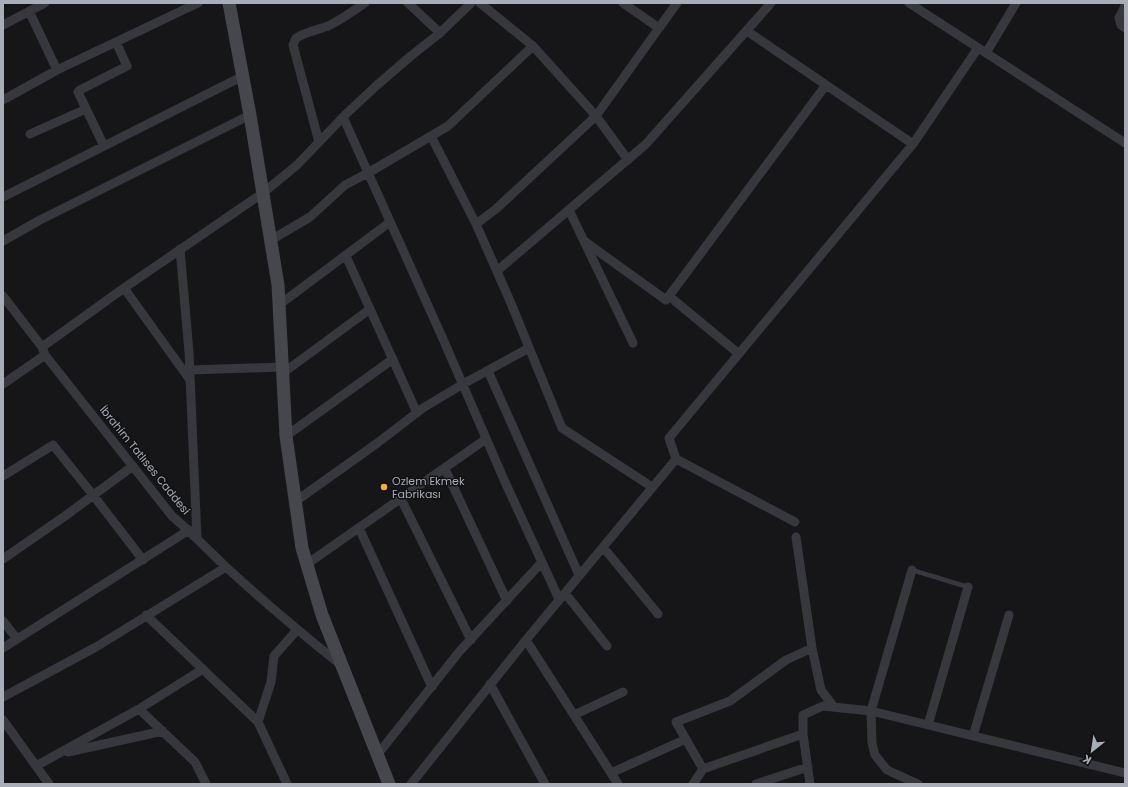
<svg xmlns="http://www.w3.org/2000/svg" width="1128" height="787" font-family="Poppins,sans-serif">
  <rect width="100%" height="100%" fill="#161618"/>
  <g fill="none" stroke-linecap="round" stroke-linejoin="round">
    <path stroke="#37383d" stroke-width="4.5" d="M912,570L968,587"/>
    <path stroke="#37383d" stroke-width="9" d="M408,3L440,33
      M480,3L533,46L596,116L628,160
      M909,3L1125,143
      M1125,6L1119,18L1121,25L1125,28
      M29,11L57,70
      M3,25L45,3
      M659,28L677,3
      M747,31L826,85
      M986,53L1016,3
      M3,100L57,70L198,3
      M343,117L443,339L505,482L559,599
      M30,134L86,109
      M431,136L476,224L510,301L562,428L652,487
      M319,142L293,45L296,38C306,32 317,30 328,26C341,20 353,11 365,3
      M104,146L78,92L80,90L127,66L116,42
      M3,197L243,76
      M569,210L633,343
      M476,224L496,209L596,116L659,28L623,3
      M271,240L310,217L345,185L368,173L448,126L533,46
      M3,241L40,220L250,115
      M584,241L666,300L826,85L913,144L978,48
      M180,249L189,352L197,539
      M346,256L417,413
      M497,271L646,144L771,3
      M124,288L190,380
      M3,296L42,347L45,355L172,516C191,532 208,550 226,567C263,601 301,633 341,665
      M669,296L739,354
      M279,305L390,222
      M42,347L124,288L263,193L297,165L345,115L376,86L412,55L440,33L471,3
      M190,370L282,367
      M488,371L579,575
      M283,373L370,309
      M3,384L45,355
      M286,436L393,359
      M676,459L669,438L913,144
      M445,469L507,601
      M3,476L53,445L93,495L143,560
      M401,499L471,640
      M296,501L376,444L423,408L463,384L529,348
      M359,528L432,687
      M796,537L812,648L821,690L834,707
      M603,547L658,614
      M3,559L65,516L133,466
      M307,564L486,439
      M912,570L871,711L872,743L875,755L887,770L918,784
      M565,593L607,646
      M146,615L258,722L287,784
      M3,621L17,639
      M526,640L618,784
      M3,648L189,530
      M490,684L545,784
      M3,697L96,647L226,567
      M139,709L195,762L206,784
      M574,715L623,692
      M3,720L49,784
      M258,722L271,682L274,656L297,630
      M928,725L968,587
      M973,736L1009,615
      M68,752L163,731
      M378,754L459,652L542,562
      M36,766L139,709L203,669
      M703,769L676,722L730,701L786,660L812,648
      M611,773L686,739
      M411,784L526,640L676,459L795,522
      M693,784L703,769L803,734
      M756,784L808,767
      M810,784L803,734V715L823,706L871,711L1125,773"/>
    <path stroke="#45474d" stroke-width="13" d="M229,3L250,115L278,285L286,436L302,548L322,615L389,784"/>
  </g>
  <circle fill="#f2b134" stroke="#111113" stroke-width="1.5" cx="384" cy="487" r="4"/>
  <g text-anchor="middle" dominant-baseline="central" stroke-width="3" stroke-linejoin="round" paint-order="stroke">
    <g font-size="11" fill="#a8adb8" stroke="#111113">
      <text transform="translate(145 460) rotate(51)">İbrahim Tatlıses Caddesi</text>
    </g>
    <g font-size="11" fill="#a8adb8" stroke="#111113" text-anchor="start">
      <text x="392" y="481">Ozlem Ekmek<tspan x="392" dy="13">Fabrikası</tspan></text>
    </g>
  </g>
  <rect width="1128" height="787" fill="none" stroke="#a8adb8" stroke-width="8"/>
  <g transform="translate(1092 751) rotate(210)" stroke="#111113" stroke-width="3" paint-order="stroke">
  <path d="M0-3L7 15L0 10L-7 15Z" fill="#a8adb8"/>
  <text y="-6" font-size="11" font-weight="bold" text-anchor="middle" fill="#a8adb8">K</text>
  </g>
</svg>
